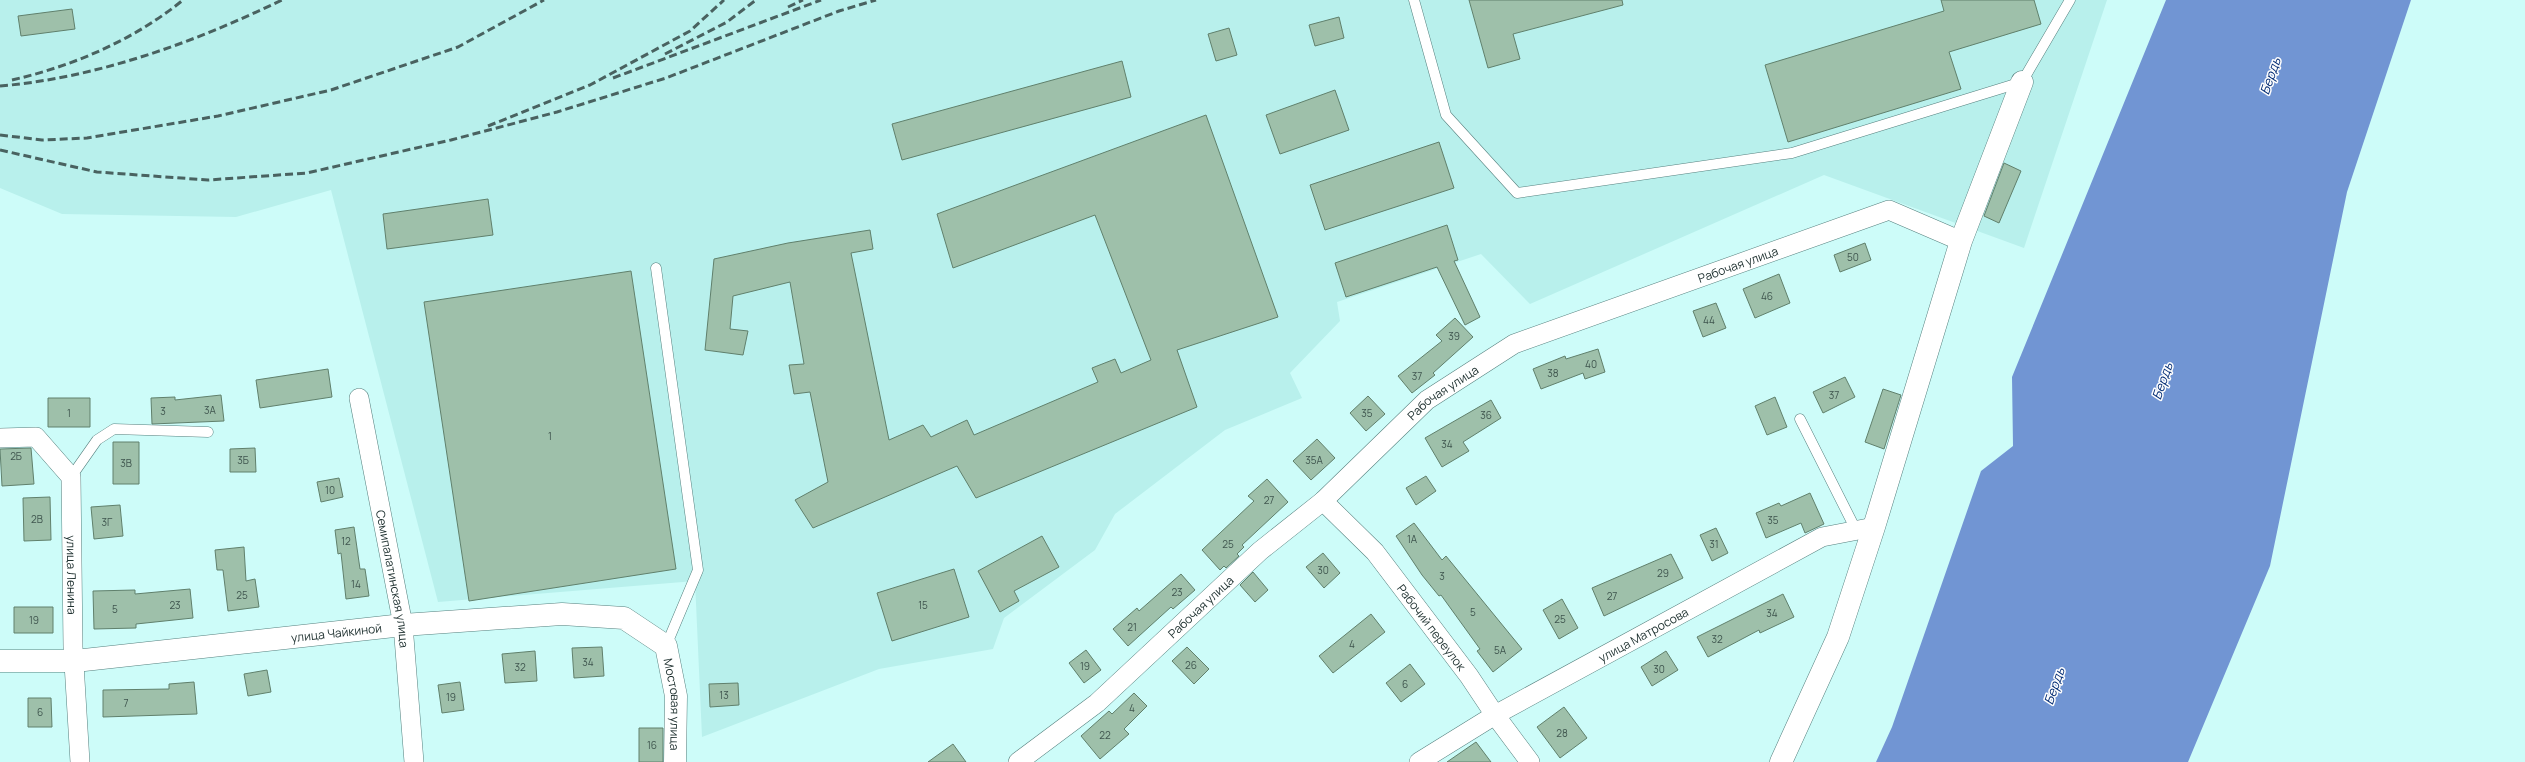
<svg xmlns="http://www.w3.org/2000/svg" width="2525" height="762" font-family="Manrope,sans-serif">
  <rect width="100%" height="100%" fill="#cdfcf9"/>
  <path fill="#b8f0ec" d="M0,0H2107L2024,248L1824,175L1530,304L1481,254L1337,302L1340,321L1290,373L1302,398L1225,430L1115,514L1095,550L1004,618L993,649L879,669L702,737L695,581L438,602L331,190L236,217L62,214L0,188Z"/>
  <path fill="#7195d3" d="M2166,0H2411L2347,192L2270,566L2188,762H1876L1892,727L1981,471L2013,446L2012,377Z"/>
  <path fill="#9ec0aa" stroke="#60806c" d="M1469,0H1622L1623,5L1513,34L1520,59L1488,68Z
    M1941,0H2034L2041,24L1949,52L1961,89L1788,142L1765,65L1944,11Z
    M72,9L75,29L21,36L18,16Z
    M1339,17L1344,38L1315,46L1309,25Z
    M1229,28L1237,55L1216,61L1208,34Z
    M1122,61L1131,97L902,160L892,124Z
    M1335,90L1349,130L1280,154L1266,115Z
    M1206,115L1278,317L1177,350L1197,407L976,498L957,466L813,528L795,500L828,482L810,392L794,394L789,365L804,364L790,282L733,296L730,329L748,331L743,355L705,350L714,259L788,243L870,230L873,249L851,253L889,440L923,425L931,437L967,420L974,435L1098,382L1092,368L1115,359L1121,373L1151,360L1095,215L953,268L937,214Z
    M1439,142L1454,188L1325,230L1310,185Z
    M2004,163L2021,171L1999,223L1984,216Z
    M488,199L493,235L387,249L383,214Z
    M1447,225L1458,260L1454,261L1480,317L1465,325L1437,267L1346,297L1335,263Z
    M1865,243L1871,260L1840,272L1834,255Z
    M631,271L676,569L469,601L424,302Z
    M1779,274L1790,303L1755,318L1743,289Z
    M1716,303L1726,328L1703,337L1693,311Z
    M1455,318L1473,337L1433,373L1435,375L1412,393L1398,376L1442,341L1436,335Z
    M1598,349L1605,372L1585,379L1583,373L1541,389L1533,369L1565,356L1566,359Z
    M328,369L332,397L260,408L256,380Z
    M1845,377L1855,397L1823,413L1813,392Z
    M1883,389L1901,395L1884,449L1865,442Z
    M221,395L224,421L152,424L151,398L175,397V400Z
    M1368,396L1385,414L1366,431L1350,413Z
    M1775,397L1787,427L1767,435L1755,406Z
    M48,398H90V427H48Z
    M1491,400L1501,418L1463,442L1469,451L1442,467L1425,438Z
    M1317,439L1335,458L1311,480L1293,461Z
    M113,442H139V484H113Z
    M255,448L256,472H230V449Z
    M0,449L31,448L34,484L2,486Z
    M1426,476L1436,491L1416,505L1406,488Z
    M339,478L343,497L321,502L317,482Z
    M1267,479L1288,502L1242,545L1244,547L1237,554L1239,556L1226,568L1224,566L1220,570L1202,550L1254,501L1248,496Z
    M1810,493L1824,524L1805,533L1801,523L1766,538L1756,513L1779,503L1781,506Z
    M50,497L51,540L24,541L23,498Z
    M120,505L123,536L94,539L91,507Z
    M1414,523L1442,560L1446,556L1522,649L1493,672L1477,651L1480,649L1441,595L1439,596L1422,575L1396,536Z
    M354,527L360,569H365L369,596L346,599L341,553L338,554L335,530Z
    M1716,528L1728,553L1712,561L1700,535Z
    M1042,536L1059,567L1014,591L1019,601L1000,612L978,571Z
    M244,547L246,581L255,579L259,607L228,611L223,570H217L215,550Z
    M1323,553L1340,573L1324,588L1306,567Z
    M1671,554L1683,578L1604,616L1592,588Z
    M954,569L969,617L892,641L877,593Z
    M1253,572L1268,590L1255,602L1240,585Z
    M1181,574L1195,590L1173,609L1171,607L1128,646L1113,629L1137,608L1139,611Z
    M190,589L193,618L136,624V628L94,629L93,591L135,590V594Z
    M1783,594L1794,617L1760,633L1759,630L1708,657L1697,637Z
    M1562,599L1578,628L1559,639L1543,610Z
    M14,607H53V633H14Z
    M1371,614L1385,632L1333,673L1319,656Z
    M602,647L604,676L574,678L572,648Z
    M1187,647L1209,669L1194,684L1172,661Z
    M1086,650L1101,670L1084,683L1069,663Z
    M535,651L537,681L505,683L502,654Z
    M1666,651L1678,670L1652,686L1641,667Z
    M1410,664L1425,684L1401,702L1386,683Z
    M267,670L271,692L248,696L244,674Z
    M194,682L197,714L103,717V690L169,689V684Z
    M460,682L464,710L442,713L438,685Z
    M738,683L739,705L710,707L709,684Z
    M1134,693L1147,706L1124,729L1129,734L1100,759L1081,736L1109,711L1112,714Z
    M28,698H51L52,727H28Z
    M1564,707L1587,738L1560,758L1537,727Z
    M639,728H663V762H639Z
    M1476,742L1491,762H1447Z
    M953,744L966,762H928Z"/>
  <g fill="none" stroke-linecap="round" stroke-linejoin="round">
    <defs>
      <path id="service" d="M1414,0L1446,115L1517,193L1792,153L2022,82L2070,0
        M656,268L698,570L666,646
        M1800,419L1856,530
        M71,477L97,440L114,429L208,432"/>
      <g id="minor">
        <path id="s1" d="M359,398L403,625L414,762"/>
        <path id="s2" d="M0,438L36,437L71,477L73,647L80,762"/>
        <path id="s3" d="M1323,501L1375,552L1469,676L1495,715L1530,762"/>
        <path id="s4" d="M1018,762L1097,703L1260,551L1323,501L1427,400L1514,344L1889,210L1961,241"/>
        <path id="s5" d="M1419,762L1495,715L1822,537L1874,527"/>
      </g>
      <g id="tertiary">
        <path id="s6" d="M0,661H75L403,625L562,614L624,618L666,646L676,696L675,762"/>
        <path d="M1781,762L1838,637L1874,527L1961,241L2022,82"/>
      </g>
    </defs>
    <use href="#service" stroke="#56817f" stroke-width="11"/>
    <use href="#minor" stroke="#56817f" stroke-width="20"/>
    <use href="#tertiary" stroke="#56817f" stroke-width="23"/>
    <use href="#service" stroke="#fff" stroke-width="10"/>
    <use href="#minor" stroke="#fff" stroke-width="19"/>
    <use href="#tertiary" stroke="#fff" stroke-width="22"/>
    <path stroke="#496260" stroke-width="3" stroke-dasharray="8 4" stroke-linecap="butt" d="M788,7L803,0
      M665,54L727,22L756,0
      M613,78L821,0
      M12,80C73,66 134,40 183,0
      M0,86C97,78 195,42 282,0
      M488,126L590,85L690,31L724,0
      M0,135L42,140L87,138L218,116L331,90L458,47L544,0
      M0,150L97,172L208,180L307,173L451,140L557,112L666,78L839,11L876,0"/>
  </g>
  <g text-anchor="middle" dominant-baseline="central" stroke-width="3" stroke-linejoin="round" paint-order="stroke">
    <g font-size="10" fill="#3f554e">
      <text x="1853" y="257">50</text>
      <text x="1767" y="296">46</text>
      <text x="1709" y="320">44</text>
      <text x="1454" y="336">39</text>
      <text x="1591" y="364">40</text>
      <text x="1553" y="373">38</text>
      <text x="1417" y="376">37</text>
      <text x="1834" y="395">37</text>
      <text x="210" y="410">3А</text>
      <text x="163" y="411">3</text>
      <text x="69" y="413">1</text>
      <text x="1367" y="413">35</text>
      <text x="1486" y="415">36</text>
      <text x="550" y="436">1</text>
      <text x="1447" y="444">34</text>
      <text x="16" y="456">2Б</text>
      <text x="243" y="460">3Б</text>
      <text x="1314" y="460">35А</text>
      <text x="126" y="463">3В</text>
      <text x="330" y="490">10</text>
      <text x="1269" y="500">27</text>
      <text x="37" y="519">2В</text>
      <text x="1773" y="520">35</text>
      <text x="107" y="522">3Г</text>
      <text x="1412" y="539">1А</text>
      <text x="346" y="541">12</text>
      <text x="1228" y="544">25</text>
      <text x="1714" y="544">31</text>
      <text x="1323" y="570">30</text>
      <text x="1663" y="573">29</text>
      <text x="1442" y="576">3</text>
      <text x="356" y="584">14</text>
      <text x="1177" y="592">23</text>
      <text x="242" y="595">25</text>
      <text x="1612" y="596">27</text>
      <text x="175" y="605">23</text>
      <text x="923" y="605">15</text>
      <text x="115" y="609">5</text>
      <text x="1473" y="612">5</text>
      <text x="1772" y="613">34</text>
      <text x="1560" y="619">25</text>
      <text x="34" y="620">19</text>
      <text x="1132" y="627">21</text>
      <text x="1717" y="639">32</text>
      <text x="1352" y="644">4</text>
      <text x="1500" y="650">5А</text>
      <text x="588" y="662">34</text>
      <text x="1191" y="665">26</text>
      <text x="1085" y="666">19</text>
      <text x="520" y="667">32</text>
      <text x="1659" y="669">30</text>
      <text x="1405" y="684">6</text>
      <text x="724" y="695">13</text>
      <text x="451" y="697">19</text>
      <text x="126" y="703">7</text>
      <text x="1132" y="708">4</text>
      <text x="40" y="712">6</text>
      <text x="1562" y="733">28</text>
      <text x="1105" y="735">22</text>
      <text x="652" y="745">16</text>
    </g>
    <g font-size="12" fill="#1f3130" stroke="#fefefe">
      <text stroke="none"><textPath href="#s4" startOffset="888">Рабочая улица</textPath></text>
      <text stroke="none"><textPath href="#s4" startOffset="564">Рабочая улица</textPath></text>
      <text stroke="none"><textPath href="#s2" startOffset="187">улица Ленина</textPath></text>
      <text stroke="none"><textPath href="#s1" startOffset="184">Семипалатинская улица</textPath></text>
      <text stroke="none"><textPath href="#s4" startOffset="240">Рабочая улица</textPath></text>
      <text stroke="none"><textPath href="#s3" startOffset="167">Рабочий переулок</textPath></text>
      <text stroke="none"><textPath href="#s6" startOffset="338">улица Чайкиной</textPath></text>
      <text stroke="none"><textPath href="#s5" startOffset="258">улица Матросова</textPath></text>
      <text stroke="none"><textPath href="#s6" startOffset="736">Мостовая улица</textPath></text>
    </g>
    <g font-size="13" font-style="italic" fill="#052e76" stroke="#fefefe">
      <text transform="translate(2270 76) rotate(-71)">Бердь</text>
      <text transform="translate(2162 381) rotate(-71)">Бердь</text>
      <text transform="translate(2054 686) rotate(-71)">Бердь</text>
    </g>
  </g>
</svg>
